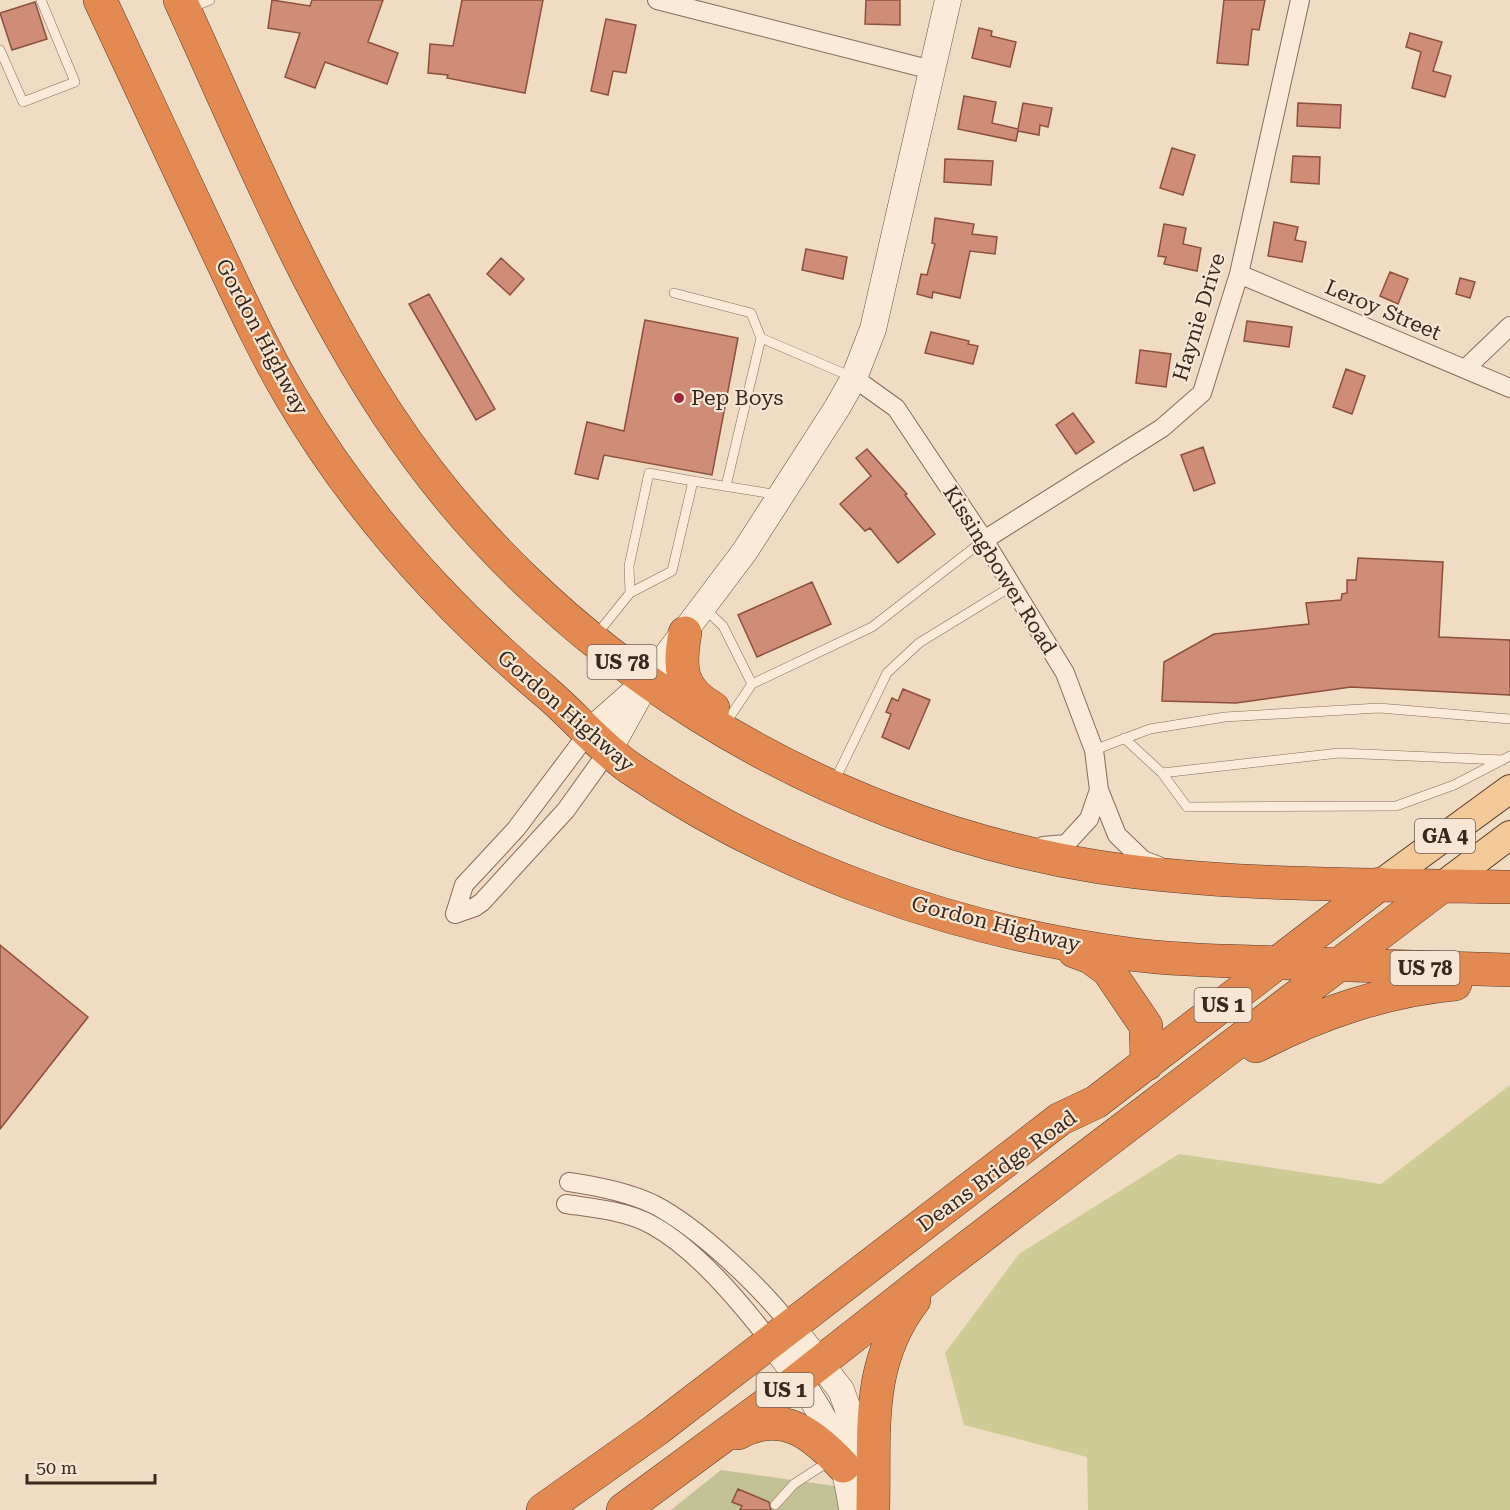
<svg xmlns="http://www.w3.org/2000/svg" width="1510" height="1510" font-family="'Roboto Serif',serif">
  <rect width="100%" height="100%" fill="#f0dbc3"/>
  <path fill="#cecb96" d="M1510,1085V1510H1088L1087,1457L964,1425L945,1353L1019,1254L1179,1154L1381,1184Z"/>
  <path fill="#c3c196" d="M721,1470L849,1488L851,1510H671Z"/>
  <path fill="#cf8d78" stroke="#8b503e" stroke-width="1.5" d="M272,0L310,6L312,0H383L368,42L398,53L387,84L325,62L315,88L285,77L300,33L268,28Z
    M462,0H543L525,93L447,78L448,75L428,73L430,44L453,46Z
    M866,0H900V25L865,24Z
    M1224,0H1265L1259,30L1252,29L1248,65L1217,63Z
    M35,2L47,39L12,50L0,13Z
    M606,19L636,25L626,73L613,71L608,95L591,91Z
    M979,28L992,31L991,36L1016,42L1010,67L972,58Z
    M1410,33L1442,42L1433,71L1451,76L1445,97L1412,88L1421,52L1406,47Z
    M964,96L996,102L992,123L1018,129L1023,103L1052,108L1048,127L1040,125L1039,135L1018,131L1016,141L958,129Z
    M1298,103L1341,105L1340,128L1297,126Z
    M1172,148L1195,155L1183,195L1160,188Z
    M1293,156L1320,157L1319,184L1291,182Z
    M945,159L993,161L991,185L944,182Z
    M935,218L974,224L972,234L997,237L995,254L970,251L960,298L933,292L932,298L917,294L921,274L927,275L935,244L932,243Z
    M1274,222L1298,227L1295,240L1306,242L1302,262L1268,256Z
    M1164,224L1186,228L1183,244L1201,248L1197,271L1164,264L1166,257L1158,256Z
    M806,249L847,257L843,279L802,270Z
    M501,258L524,279L510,295L487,274Z
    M1390,272L1408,279L1398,304L1380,296Z
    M1460,278L1475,282L1470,298L1456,294Z
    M429,294L495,409L476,420L409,304Z
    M645,320L738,338L712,475L604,455L598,479L575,474L587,422L624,431Z
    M1247,321L1292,327L1289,347L1244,341Z
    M931,332L969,341L968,344L978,346L973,364L925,353Z
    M1140,350L1171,354L1166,387L1136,383Z
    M1346,369L1365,376L1352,414L1333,407Z
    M1073,413L1094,442L1076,454L1056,425Z
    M1203,447L1215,483L1194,491L1181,455Z
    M867,449L907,494L905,495L935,534L898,563L870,528L865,531L840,504L871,476L856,458Z
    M1358,558L1443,562L1439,637L1510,640V695L1351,687L1236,703L1162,701L1164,662L1214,634L1309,624L1306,603L1341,600L1342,594L1347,593V580H1356Z
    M812,582L831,624L757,657L738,615Z
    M903,689L930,700L909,749L882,737L891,714L886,712L892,698L898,701Z
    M0,945L88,1017L0,1129Z
    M738,1489L769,1502L771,1510H740L742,1506L732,1502Z"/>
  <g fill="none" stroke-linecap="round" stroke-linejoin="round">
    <defs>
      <path id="lane" d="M190,8L210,0
        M0,50L23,102L75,82L41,0
        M674,293L751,313L761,338
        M726,486L761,338L852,377
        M630,593L629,566L649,473L693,481
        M704,608L723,626L752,684
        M597,634L630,593L672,571L693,481L779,495
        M729,718L752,684L872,627L984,540
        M1124,738L1162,773L1187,807L1396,806L1454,785L1510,756
        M1094,750L1150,729L1225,717L1379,708L1510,719
        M1162,773L1339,753L1503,760
        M835,780L887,673L919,643L1012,586
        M775,1505L794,1484L831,1460"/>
      <path id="street" d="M657,0L932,70
        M1239,274L1510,388
        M1465,369L1510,326
        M854,378L896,408L984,540L1065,673L1094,750L1099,790L1117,835L1143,860L1159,866
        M984,540L1162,428L1202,393L1239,274L1300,0
        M1043,846L1066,844L1089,819L1099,790
        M455,914L475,907L482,902L566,810L609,750
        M455,914L464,885L516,829L589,732
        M569,1182C597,1186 627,1192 653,1204C698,1227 760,1286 791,1326
        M566,1204C593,1208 627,1211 652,1225C696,1249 740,1302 771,1342"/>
      <path id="secondary" d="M589,732L648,680L745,551L837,408L854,378L873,329L948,0
        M609,750L639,696
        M791,1326L841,1390L868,1465
        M771,1342C813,1397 843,1438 852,1510"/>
      <path id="primary" d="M1380,884L1510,789
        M1442,886L1510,835"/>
      <path id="highway" d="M100,0C136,77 171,153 207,229C234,286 259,343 291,397C358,511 446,608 547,693C575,717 600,747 630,768C780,870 957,932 1136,955C1185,961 1235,961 1285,963C1360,965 1435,968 1510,970
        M180,0C244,140 303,286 388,415C546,655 816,822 1099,867C1231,887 1376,884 1510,887
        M685,633C679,667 679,689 713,708
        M1074,951L1090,957L1108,970L1146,1026L1147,1064
        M1256,1046C1317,1014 1387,990 1455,984
        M738,1433C782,1409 812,1433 843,1466
        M873,1508C875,1432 865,1364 914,1300
        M543,1510L656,1430L1060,1119L1096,1102L1380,884
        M623,1510L775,1398L943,1266L1442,886"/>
    </defs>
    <use href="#lane" stroke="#8b6b59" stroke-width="10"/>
    <use href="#street" stroke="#8b6b59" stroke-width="20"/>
    <use href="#secondary" stroke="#6c4c3c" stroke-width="27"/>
    <use href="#primary" stroke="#583a2d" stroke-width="30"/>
    <use href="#highway" stroke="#583a2d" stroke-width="34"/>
    <use href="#lane" stroke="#faead7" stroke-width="9"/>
    <use href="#street" stroke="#faead7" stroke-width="18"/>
    <use href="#secondary" stroke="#faead7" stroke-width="26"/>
    <use href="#primary" stroke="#f4c99a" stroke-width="28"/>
    <use href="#highway" stroke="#e28a51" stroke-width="33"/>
  </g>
  <circle fill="#9c273b" stroke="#f7e6d3" stroke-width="2" cx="679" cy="398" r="6"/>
  <g text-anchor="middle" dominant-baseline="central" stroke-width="4.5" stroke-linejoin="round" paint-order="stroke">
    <g fill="#f7e6d3" stroke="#736054" stroke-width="1.5">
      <rect x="587.5" y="645" width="69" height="34" rx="4.5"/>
      <rect x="1415" y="819" width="60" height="34" rx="4.5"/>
      <rect x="1390.5" y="951" width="69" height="34" rx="4.5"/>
      <rect x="1194.5" y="988" width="57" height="34" rx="4.5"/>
      <rect x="756.5" y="1373" width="57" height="34" rx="4.5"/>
    </g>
    <g font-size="20" font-weight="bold" fill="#3a271e">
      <text x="622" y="662">US 78</text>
      <text x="1445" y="836">GA 4</text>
      <text x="1425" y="968">US 78</text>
      <text x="1223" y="1005">US 1</text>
      <text x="785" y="1390">US 1</text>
    </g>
    <g font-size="21" fill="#3a271e" stroke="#f7e6d3">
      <text transform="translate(1383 310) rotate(23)">Leroy Street</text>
      <text transform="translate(1199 317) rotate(-73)">Haynie Drive</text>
      <text transform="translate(262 337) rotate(62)">Gordon Highway</text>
      <text transform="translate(1000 570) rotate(58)">Kissingbower Road</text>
      <text transform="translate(566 711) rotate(41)">Gordon Highway</text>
      <text transform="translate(996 924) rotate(14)">Gordon Highway</text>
      <text transform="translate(997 1171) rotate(-36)">Deans Bridge Road</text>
    </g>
    <g font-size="21" fill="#3a271e" stroke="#f7e6d3" text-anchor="start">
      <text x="691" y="398">Pep Boys</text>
    </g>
  </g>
  <path d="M27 1474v9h128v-9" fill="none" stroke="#3a271e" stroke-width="3"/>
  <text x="36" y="1474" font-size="18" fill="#3a271e" stroke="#f7e6d3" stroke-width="4.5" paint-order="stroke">50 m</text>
</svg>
